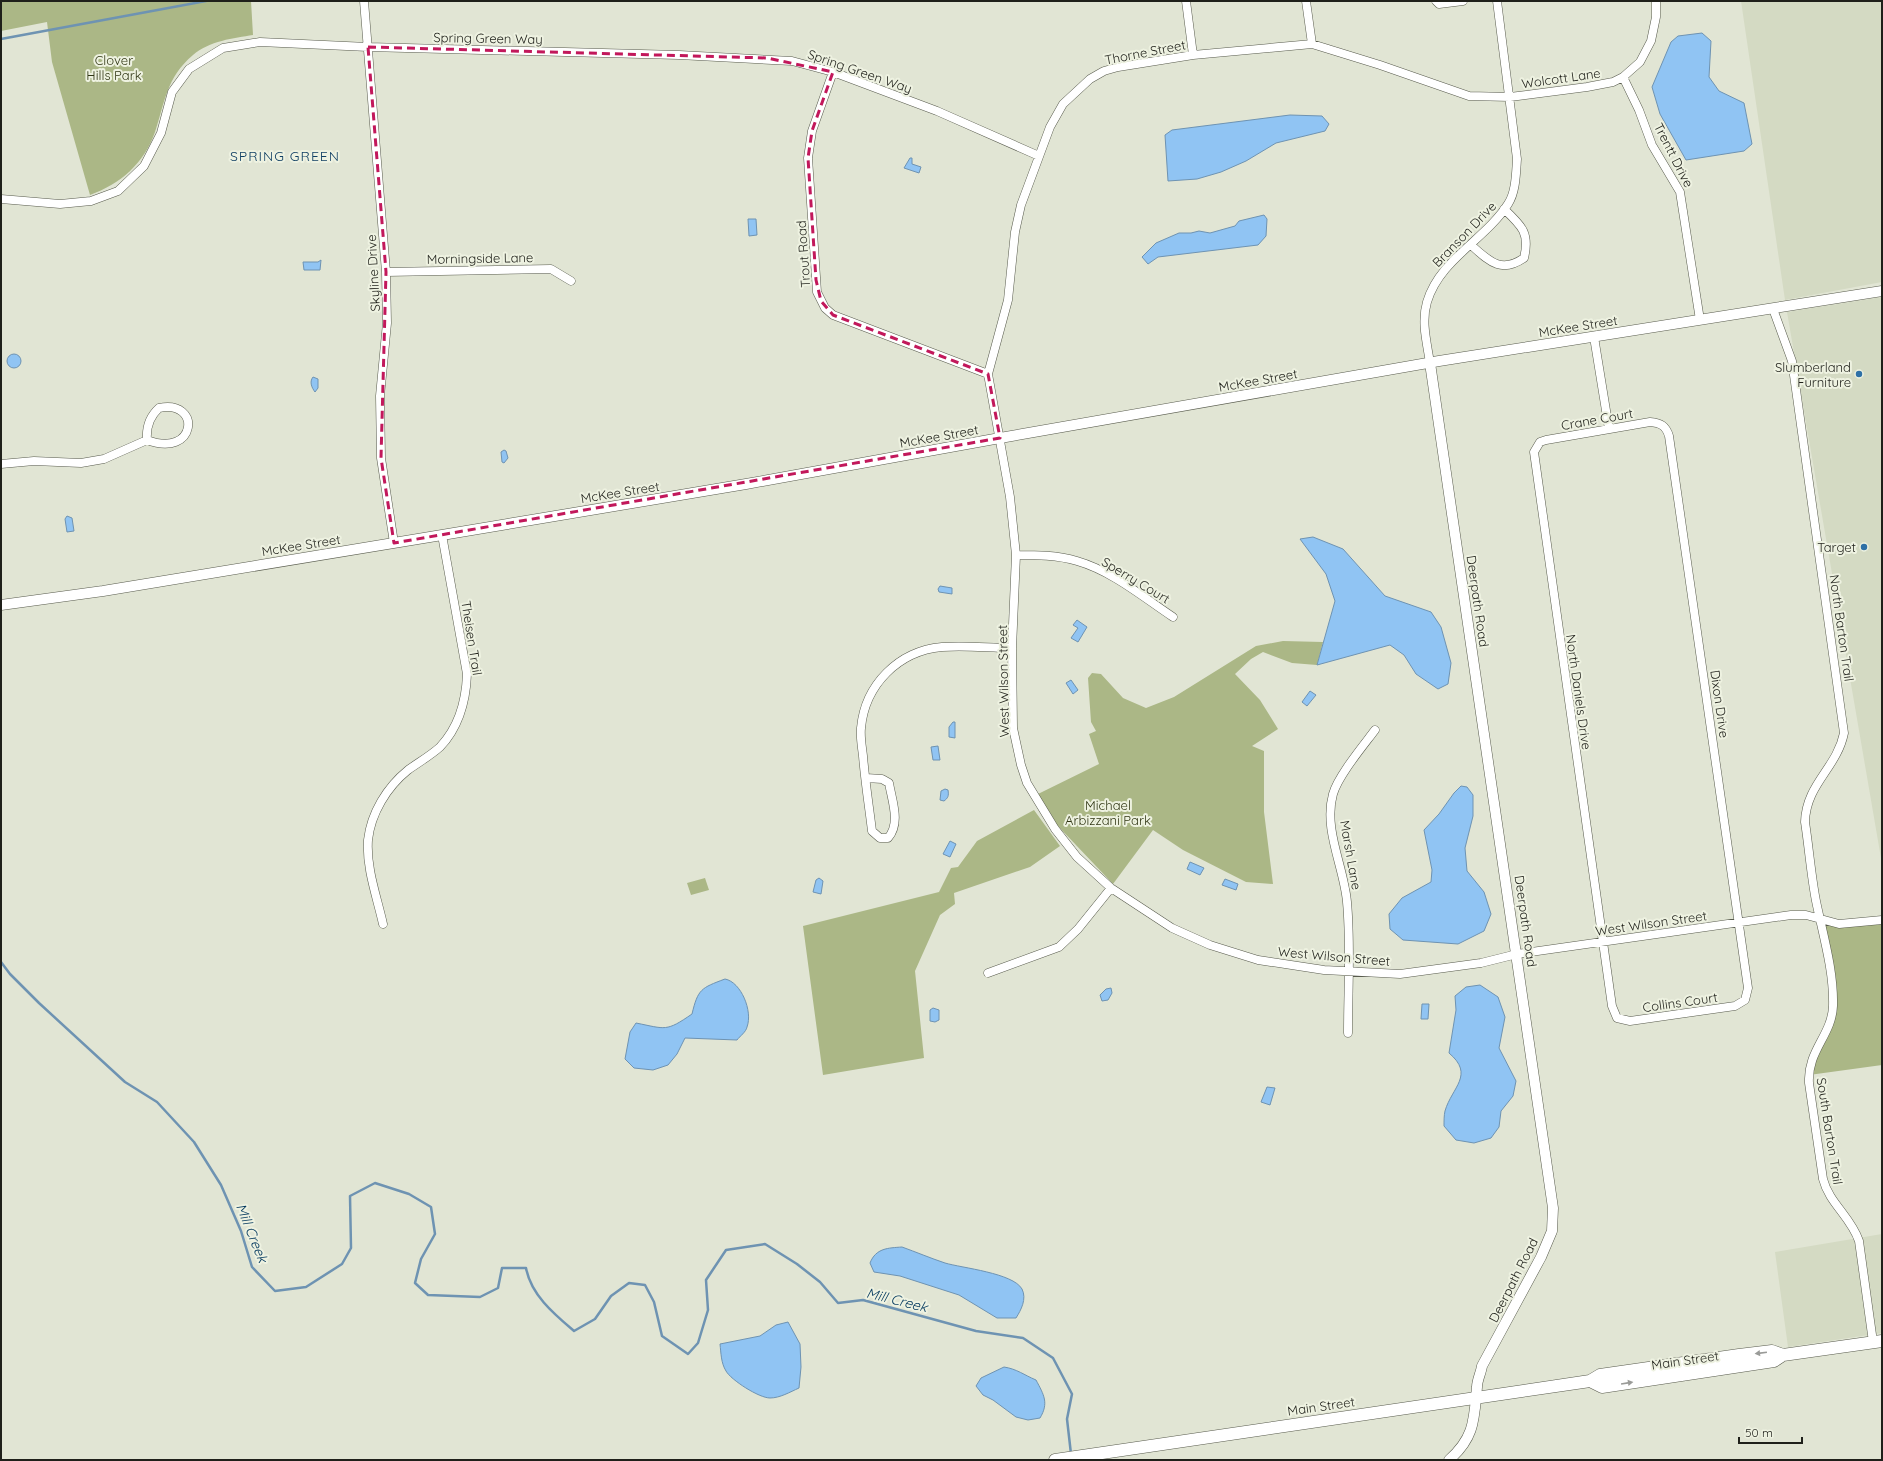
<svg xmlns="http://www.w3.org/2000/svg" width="1883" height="1461" font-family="Quicksand,sans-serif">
  <rect width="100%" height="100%" fill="#e1e5d4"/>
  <path fill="#d4dac3" d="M1741,1H1882V282L1785,300Z
    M1882,297V864L1787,312Z
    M1882,1234V1333L1788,1347L1775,1252Z"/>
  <path fill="#abb786" d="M1,1H251L253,35C234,38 209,41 193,55C166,78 165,102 155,132C144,164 120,184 90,195L52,62L47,22L1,31Z
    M1283,641L1323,642L1317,665L1292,663L1263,652L1251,659L1235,674L1260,700L1278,729L1252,746L1264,751V812L1273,884L1246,882L1183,850L1153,830L1113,884L1057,825L1038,794L1099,764L1089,734L1096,731L1091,722L1088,678L1092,673L1101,674L1123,698L1146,708L1174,697L1256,646Z
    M1034,810L1060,846L1030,867L954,893L955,904L940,915L915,971L924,1058L823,1075L803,926L939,892L951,868L958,867L977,841Z
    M705,878L709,890L691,895L687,883Z
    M1821,919L1839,924L1882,920V1065L1809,1075L1833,1016Z"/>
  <path fill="#90c4f3" stroke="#6e93b2" d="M1702,33L1711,41L1709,77L1719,91L1744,103L1752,144L1744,151L1686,160L1660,114L1652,87L1671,42L1678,36Z
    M1290,115L1322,116L1329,124L1325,131L1276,143L1246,161L1221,172L1197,179L1168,181L1165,135L1172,130Z
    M910,158H912V164L921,167L919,173L904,168Z
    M1264,215L1267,219L1266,236L1258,245L1158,257L1148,264L1142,257L1156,243L1179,233H1191L1199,231L1210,233L1235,226L1239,221Z
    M748,219H756L757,235L749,236Z
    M321,260L320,270H304L303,262H318Z
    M7 361a7 7 0 1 1 14 0a7 7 0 1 1-14 0Z
    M313,377L318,379V388L315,392C312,388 309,382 313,377Z
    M504,450L506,451L508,458L504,463L502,462L501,452Z
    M67,516L72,518L74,531L67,532L65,519Z
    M1313,537L1343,549L1385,596L1431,612L1441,627L1451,663L1448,684L1438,689L1416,674L1404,655L1390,645L1317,665L1335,601L1326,574L1300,539Z
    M940,586L952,588V594L939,592L938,589Z
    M1077,620L1087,627L1078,642L1071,638L1078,628L1073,625Z
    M1071,680L1078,690L1073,694L1066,683Z
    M1310,691L1316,695L1307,706L1302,702Z
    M953,722H955V738L949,737V727Z
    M938,746L940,760H933L931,747Z
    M1461,786L1467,787L1473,795V816L1465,848L1467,871L1484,892L1491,914L1484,931L1458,944L1403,940L1390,929L1389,914L1402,898L1431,882L1432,870L1424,830L1439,814L1454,793Z
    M945,789L948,790C949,796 948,798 944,801L940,800L941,791Z
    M950,841L956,844L950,857L943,854Z
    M1190,862L1204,868L1200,875L1187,869Z
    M819,878L823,881L821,894L813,892L816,880Z
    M1225,879L1238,884L1236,890L1222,885Z
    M725,979C741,982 753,1011 747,1027C746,1032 740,1036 737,1040L685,1038L677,1054L668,1065L653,1070L634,1068L625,1059L630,1032L636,1023C666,1029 666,1032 692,1014C698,989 701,988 725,979Z
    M1480,985L1498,997L1505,1017L1499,1048L1516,1081L1513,1096L1501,1111L1499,1127L1491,1138L1474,1143L1456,1140L1444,1126C1444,1121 1444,1115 1445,1111C1452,1087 1475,1075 1449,1053L1456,1010L1455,996L1466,987Z
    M1111,988L1112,993L1108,1000L1102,1001L1100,995L1106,989Z
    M1422,1004H1429L1428,1019H1421Z
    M933,1008L939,1010V1020L935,1022L930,1021V1010Z
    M1267,1087L1275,1088L1270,1105L1261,1102Z
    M902,1247C916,1252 930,1258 945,1263C962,1268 1013,1273 1022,1289C1027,1299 1021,1310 1016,1318H997L959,1295L900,1276L874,1272L870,1263C876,1248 888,1248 902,1247Z
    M788,1322L800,1344L801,1367L799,1388C790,1392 780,1398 770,1398C759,1398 731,1380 726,1371C721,1363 721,1353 720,1344L760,1336L776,1325Z
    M1004,1367C1017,1369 1024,1375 1036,1380C1044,1395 1049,1403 1040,1418L1028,1420L1016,1417L993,1400L983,1395L976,1386L981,1378Z"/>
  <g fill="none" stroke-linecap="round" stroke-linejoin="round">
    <path stroke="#6e93b2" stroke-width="2.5" d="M1,39L206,1
      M1,962L10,974L39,1003L125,1082L157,1102L194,1142L221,1185L241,1231L252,1267L275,1291L306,1287L342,1264L351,1248L350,1196L375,1183L409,1194L431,1207L435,1234L421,1259L415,1283L428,1295L480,1297L498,1288L502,1268H526C531,1295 554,1314 574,1331L595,1319L611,1296L629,1283L645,1285L654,1302L662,1336L688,1354L698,1343L708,1310L706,1280L726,1250L765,1244L797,1264L820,1282L838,1303L863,1300L976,1331L1023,1338L1053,1358L1072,1394L1067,1419L1071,1454"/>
    <defs>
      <path id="minor" d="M364,1L386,272L387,323L380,396L381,458L394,543
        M1186,1L1193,55
        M1306,1L1312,44
        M1436,1L1439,4L1463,1
        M1656,1V17L1651,41L1640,62L1623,77L1613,82L1587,87L1510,97L1469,96L1380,65L1312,44L1193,55L1118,67L1104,71L1090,79L1063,104L1050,127L1021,205L1015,232L1008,300L988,374L1010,497L1016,555L1012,648L1013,728L1021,765L1027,783L1055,829L1077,857L1111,888L1172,928L1210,945L1258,960L1324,970L1400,974L1481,963L1517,954L1791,915H1806L1839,924L1882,920
        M833,72L812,131L808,158L817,292L825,308L833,315L988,374
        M1623,77L1639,110L1652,145L1680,192L1700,320
        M1,199L60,204L91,201L118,191L144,166L161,133L172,92L189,69L223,48L260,42L368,47L679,55L792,61L833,72L937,111L1039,156
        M1471,245C1489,261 1501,274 1524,258C1530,233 1522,226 1504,209
        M386,272L551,269L571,281
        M1773,309L1792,361L1844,733C1837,768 1806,784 1805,822C1809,848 1811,875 1816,901C1823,935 1834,971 1833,1006C1832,1035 1807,1051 1809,1083L1823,1179C1829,1203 1851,1217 1859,1241L1873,1342
        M1594,337L1609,429
        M1430,363C1427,343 1421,322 1427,302C1440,259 1485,240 1508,204C1516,192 1516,173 1517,159L1497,1
        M1650,422C1661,423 1666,426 1669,436L1748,988L1745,1000L1735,1006L1630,1021L1617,1018L1612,1006L1534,452L1540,442L1546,440Z
        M1,464L34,461L81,463L104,459L147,440C197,459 202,399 159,408C149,417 146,427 147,440
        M1016,555C1037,555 1057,555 1077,561C1112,571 1143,597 1173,617
        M866,778L882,779L889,783C892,801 901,823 888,838H880L872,831C869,806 865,781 863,756C862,747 860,737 861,728C865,685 898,651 942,647C965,645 989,648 1012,648
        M383,924C377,897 366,868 368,840C371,813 387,787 408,770C419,762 430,756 440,747C459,727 466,701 467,674L442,535
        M988,973L1059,947L1078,929L1111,888
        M1348,1033C1348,989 1351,945 1347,902C1344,867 1323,829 1333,794C1338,776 1363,746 1375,730"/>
      <path id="tertiary" d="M1430,363L1553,1208L1552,1231L1541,1257L1482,1366C1481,1373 1477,1380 1477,1387C1474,1419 1475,1437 1449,1460
        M1,605L103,591L442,535L746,484L1000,438L1439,361L1882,291"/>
      <path id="secondary" d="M1590,1381L1602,1387L1774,1361L1783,1355
        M1055,1460L1590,1381L1600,1375L1739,1355L1772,1351L1783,1355L1882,1341"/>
    </defs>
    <use href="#minor" stroke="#585b4d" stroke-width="9"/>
    <use href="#tertiary" stroke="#585b4d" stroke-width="11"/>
    <use href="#secondary" stroke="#585b4d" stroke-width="13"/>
    <use href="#minor" stroke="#fff" stroke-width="8"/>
    <use href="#tertiary" stroke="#fff" stroke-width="10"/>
    <use href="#secondary" stroke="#fff" stroke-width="12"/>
  </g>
  <defs><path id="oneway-solid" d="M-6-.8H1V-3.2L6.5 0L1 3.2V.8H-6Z"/></defs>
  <g fill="#9a9b98">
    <use href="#oneway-solid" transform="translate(1761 1353) rotate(173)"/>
    <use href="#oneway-solid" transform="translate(1627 1383) rotate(-9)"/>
  </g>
  <path fill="none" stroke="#c2185b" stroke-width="3" stroke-dasharray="8 5" stroke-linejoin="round" d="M368,47L767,58L833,72L812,131L808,158L816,280L821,301L833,315L988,374L1000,438L394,543L381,458L386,272Z"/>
  <g fill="#2e70a6" stroke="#eef2e1" stroke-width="1.5">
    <circle cx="1859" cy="374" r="4"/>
    <circle cx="1864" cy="547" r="4"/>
  </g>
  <g text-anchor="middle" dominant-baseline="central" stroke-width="4" stroke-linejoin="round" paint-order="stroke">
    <g font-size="13" fill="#1f201a" stroke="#eef2e1">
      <text transform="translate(488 38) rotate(1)">Spring Green Way</text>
      <text transform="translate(1145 52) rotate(-11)">Thorne Street</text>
      <text transform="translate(860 71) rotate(19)">Spring Green Way</text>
      <text transform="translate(1561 78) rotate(-8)">Wolcott Lane</text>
      <text transform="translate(1674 155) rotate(63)">Trentt Drive</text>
      <text transform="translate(1464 234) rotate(-46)">Branson Drive</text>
      <text transform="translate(803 254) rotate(-94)">Trout Road</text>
      <text transform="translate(480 258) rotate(-1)">Morningside Lane</text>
      <text transform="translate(373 273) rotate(-93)">Skyline Drive</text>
      <text transform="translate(1578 326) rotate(-9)">McKee Street</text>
      <text transform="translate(1258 380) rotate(-10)">McKee Street</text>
      <text transform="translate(1597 419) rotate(-10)">Crane Court</text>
      <text transform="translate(939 436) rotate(-10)">McKee Street</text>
      <text transform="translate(620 492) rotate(-9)">McKee Street</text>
      <text transform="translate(301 545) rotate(-9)">McKee Street</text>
      <text transform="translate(1136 580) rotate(31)">Sperry Court</text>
      <text transform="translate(1478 601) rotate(82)">Deerpath Road</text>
      <text transform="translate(1842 628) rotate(82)">North Barton Trail</text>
      <text transform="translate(472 638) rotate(81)">Theisen Trail</text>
      <text transform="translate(1003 681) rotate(-91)">West Wilson Street</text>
      <text transform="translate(1579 692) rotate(82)">North Daniels Drive</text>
      <text transform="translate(1720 704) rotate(82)">Dixon Drive</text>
      <text transform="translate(1351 855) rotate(80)">Marsh Lane</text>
      <text transform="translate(1526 921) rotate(82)">Deerpath Road</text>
      <text transform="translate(1651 923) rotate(-8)">West Wilson Street</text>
      <text transform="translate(1334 956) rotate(5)">West Wilson Street</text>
      <text transform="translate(1680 1002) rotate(-8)">Collins Court</text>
      <text transform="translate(1830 1131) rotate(81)">South Barton Trail</text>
      <text transform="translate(1513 1280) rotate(-63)">Deerpath Road</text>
      <text transform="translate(1685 1360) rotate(-8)">Main Street</text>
      <text transform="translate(1321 1406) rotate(-8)">Main Street</text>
    </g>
    <g font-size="13" fill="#303614" stroke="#eef2e1">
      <text x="114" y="60">Clover<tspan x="114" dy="15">Hills Park</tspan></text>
      <text x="1108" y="805">Michael<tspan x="1108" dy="15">Arbizzani Park</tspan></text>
    </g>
    <g font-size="13" fill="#1f201a" stroke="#eef2e1" text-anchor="end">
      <text x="1851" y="367">Slumberland<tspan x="1851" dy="15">Furniture</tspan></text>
      <text x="1856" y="547">Target</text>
    </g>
    <g font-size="14" letter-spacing="1" fill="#103f63" stroke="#eef2e1">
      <text x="285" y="156">SPRING GREEN</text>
    </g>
    <g font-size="14" font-style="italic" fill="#03385d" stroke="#eef2e1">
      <text transform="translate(252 1233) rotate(68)">Mill Creek</text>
      <text transform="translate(897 1300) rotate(14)">Mill Creek</text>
    </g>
  </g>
  <rect width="1883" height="1461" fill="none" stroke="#1f201a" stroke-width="4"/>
  <path d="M1739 1437v6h63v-6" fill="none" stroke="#1f201a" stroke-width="2"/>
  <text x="1745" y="1437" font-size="12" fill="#1f201a" stroke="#eef2e1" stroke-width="3" paint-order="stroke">50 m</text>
</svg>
